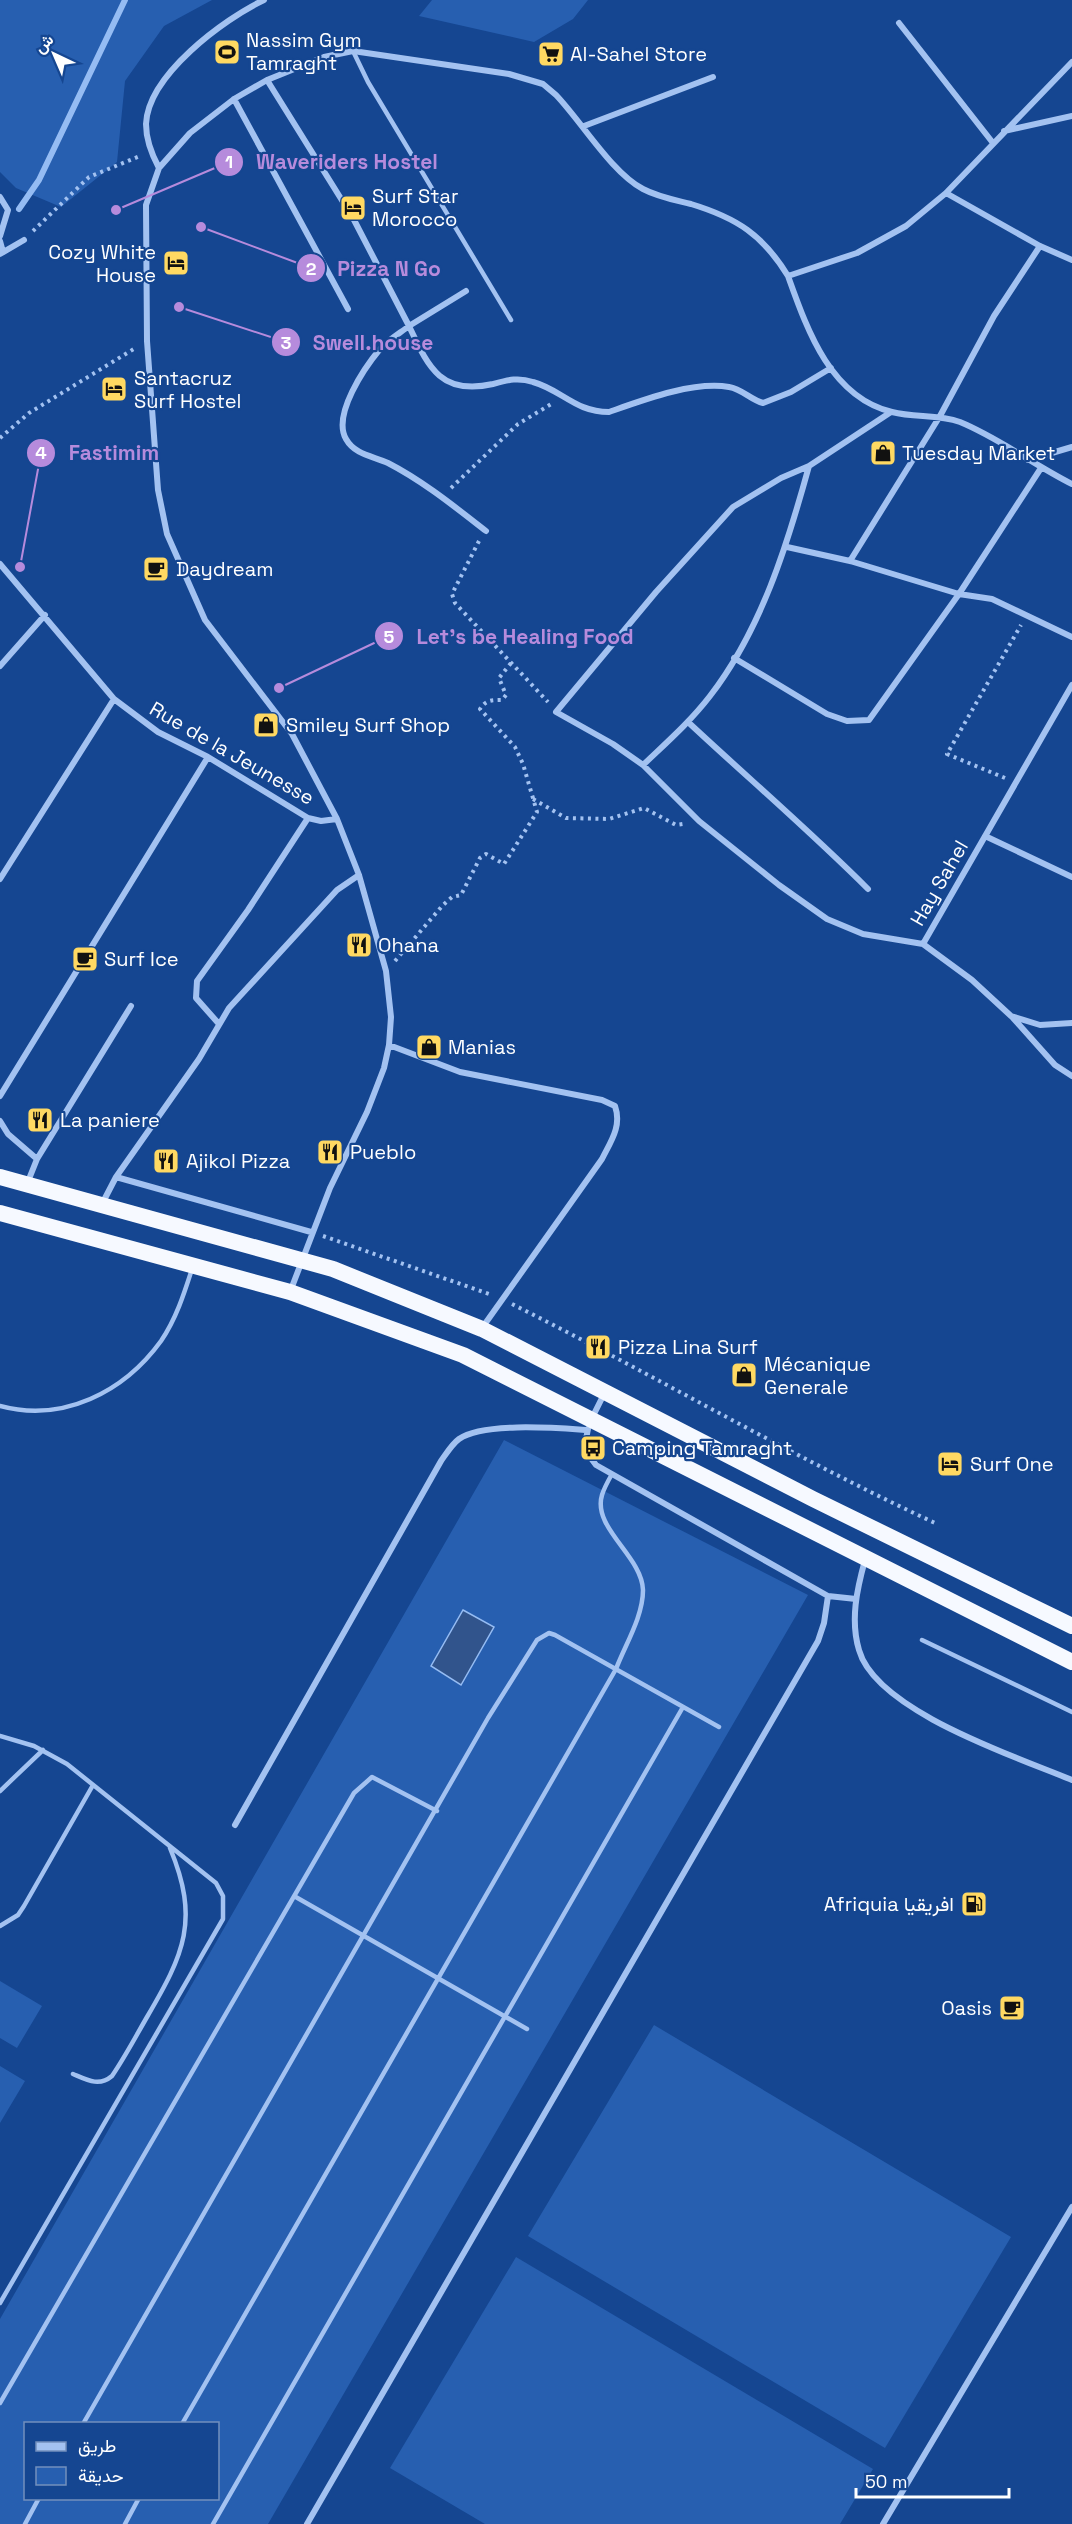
<svg xmlns="http://www.w3.org/2000/svg" width="1072" height="2524" font-family="'Space Grotesk',Vazirmatn,sans-serif">
  <rect width="100%" height="100%" fill="#154691"/>
  <path fill="#275fb0" fill-rule="evenodd" d="M0,0H212L164,26L125,81L117,162L61,207L16,188L0,172Z
    M432,0H588L573,19L534,42L419,16Z
    M504,1440L808,1595L268,2524H0V2319ZM26,2424H218V2498H26Z
    M0,1981L42,2006L17,2048L0,2038Z
    M654,2025L1011,2237L885,2448L528,2236Z
    M0,2066L25,2081L0,2123Z
    M516,2257L873,2469L840,2524H485L390,2468Z"/>
  <path fill="#31548c" stroke="#95bcf3" stroke-width="1.5" d="M463,1610L494,1627L461,1685L431,1666Z"/>
  <g fill="none" stroke-linecap="round" stroke-linejoin="round">
    <path stroke="#95bcf3" stroke-width="6" d="M19,209L39,180L125,0"/>
    <path stroke="#a3c2f1" stroke-width="4" stroke-dasharray="3 4.5" stroke-linecap="butt" d="M33,231L89,177L140,156
      M0,438L29,413L137,347
      M451,488L518,424L553,403
      M479,541L452,594L455,603L548,702
      M1005,778L947,754L1021,625
      M533,799L566,818L609,819L644,808L676,825L683,824
      M395,961L443,905L452,897L461,895L480,858L486,854L504,864L537,812L523,764L515,747L480,709C486,700 491,700 502,700L506,695L499,678L511,663
      M323,1236L492,1295
      M512,1304C654,1375 791,1456 935,1523"/>
    <path stroke="#a3c2f1" stroke-width="4.5" d="M353,51L368,82L511,320
      M0,1406C63,1423 124,1392 161,1341C176,1319 184,1294 192,1269
      M922,1640L1072,1712
      M0,1736L34,1746L67,1764L216,1883L223,1896V1919L0,2303
      M0,1791L43,1750
      M294,1896L527,2029
      M0,1926L18,1915L24,1906L93,1785
      M73,2074C87,2080 99,2087 112,2076C125,2057 136,2036 147,2017C184,1954 200,1920 170,1848
      M0,2403L354,1793L372,1777L437,1811
      M83,2424L488,1718L537,1640L549,1633L555,1635L719,1727
      M182,2424L616,1669C625,1645 643,1617 643,1590C642,1556 592,1528 602,1495C604,1488 608,1481 612,1474
      M25,2524L39,2498
      M125,2524L139,2498
      M213,2524L683,1707"/>
    <path stroke="#a3c2f1" stroke-width="6" d="M899,23L993,143
      M267,80L353,218L409,326L466,291
      M234,99L348,309
      M584,126L713,77
      M1004,131L1072,116
      M159,168C152,155 146,140 146,124C148,75 224,19 264,0
      M946,193L1040,246L1072,260
      M0,197L8,210L0,236
      M0,241L3,252
      M0,254L24,240
      M788,276C807,329 830,397 892,412C915,418 937,414 960,422C999,438 1034,465 1072,484
      M1028,460L1072,447
      M809,466C787,546 761,630 710,696C690,722 666,743 643,765L613,744L556,712L656,592L733,507L781,478Z
      M809,466L891,412
      M1041,468L959,594L992,599L1072,637
      M486,531C455,507 423,481 388,463C373,456 355,455 346,439C332,415 365,367 380,349C388,340 400,333 409,326C428,366 440,396 493,384C508,380 518,377 533,382C562,390 575,412 609,412C643,400 693,381 729,387C742,389 751,400 763,403L791,392L831,368
      M850,561L940,416L994,316L1040,246
      M0,564L114,699L158,732L208,757L308,818L321,821L337,819
      M734,658L827,714L847,721L869,720L959,594L850,561L787,547
      M0,666L45,615
      M1072,685L923,944L972,980L1011,1016L1040,1025L1072,1023
      M688,722C748,778 810,831 868,889
      M643,765L699,821L779,885L827,919L863,934L923,944
      M985,836L1072,877
      M0,879L114,699
      M1013,1018L1055,1065L1072,1076
      M219,1024L196,998L197,981L248,910L308,818
      M389,1045L460,1072L602,1100L615,1106C622,1126 611,1141 602,1159L482,1328
      M0,1096L208,757
      M0,1121L8,1134L37,1159L27,1184
      M37,1159L131,1006
      M116,1177L199,1059L229,1008L337,890L359,875
      M102,1204L116,1177L311,1232
      M290,1292L330,1188L367,1112L384,1068L389,1045L391,1017L386,971L359,875L337,819L292,734L205,620L167,534L158,490L147,341L146,205L159,168L190,133L234,99L267,80L324,57L353,51L509,74L543,84L556,95C581,121 612,173 643,189C658,197 675,200 691,204C737,218 763,235 788,276L857,253L906,226L946,193L1072,62
      M591,1420L604,1394
      M588,1429L584,1449L596,1465L828,1596L856,1599
      M865,1560C857,1589 850,1620 859,1650C876,1711 1017,1757 1072,1780
      M235,1825L441,1461C446,1454 452,1444 459,1439C483,1422 557,1428 587,1430
      M307,2524L818,1641L824,1623L828,1596
      M883,2524L1072,2207"/>
    <path stroke="#f6f9ff" stroke-width="16" d="M0,1177L333,1269L482,1329L813,1499L1072,1626
      M0,1213L290,1292L463,1355L1072,1662"/>
  </g>
  <defs>
    <symbol id="stadium-square" viewBox="-11 -11 22 22"><rect x="-9" y="-9" width="18" height="18" rx="4" fill="#ffd962" stroke="#154691"/><path d="M0-5a6.5 5 0 1 0 0 10a6.5 5 0 1 0 0-10ZM-3.5-1.8h7v3.6h-7Z" fill="#111"/></symbol>
    <symbol id="supermarket-square" viewBox="-11 -11 22 22"><rect x="-9" y="-9" width="18" height="18" rx="4" fill="#ffd962" stroke="#154691"/><path d="M-6-5.5h2.5l.6 2H6L4.5 2H-2.5L-4.4-4H-6ZM-1.5 3.2a1.3 1.3 0 1 0 .1 0ZM3 3.2a1.3 1.3 0 1 0 .1 0Z" fill="#111"/></symbol>
    <symbol id="hotel-square" viewBox="-11 -11 22 22"><rect x="-9" y="-9" width="18" height="18" rx="4" fill="#ffd962" stroke="#154691"/><path d="M-6-4.5h1.5V1H6V5H4.5V3h-9V5H-6ZM-4 0a1.8 1.8 0 1 1 3.6 0ZM.5 0V-2.5h3Q6-2.5 6 0Z" fill="#111"/></symbol>
    <symbol id="shop-square" viewBox="-11 -11 22 22"><rect x="-9" y="-9" width="18" height="18" rx="4" fill="#ffd962" stroke="#154691"/><path d="M-5-2.5h2.3a2.7 3.5 0 0 1 5.4 0H5L5.5 6h-11ZM-1.5-2.5h3a1.5 2.3 0 0 0-3 0Z" fill="#111"/></symbol>
    <symbol id="cafe-square" viewBox="-11 -11 22 22"><rect x="-9" y="-9" width="18" height="18" rx="4" fill="#ffd962" stroke="#154691"/><path d="M-5.5-4.5H6V0H3Q3 3.5 0 3.5H-2.5Q-5.5 3.5-5.5 0ZM3-3.2v2h1.7v-2ZM-6 4.5H4V6H-6Z" fill="#111"/></symbol>
    <symbol id="restaurant-square" viewBox="-11 -11 22 22"><rect x="-9" y="-9" width="18" height="18" rx="4" fill="#ffd962" stroke="#154691"/><path d="M-5-6h1v4h1v-4h1v4h1v-4h1v5L-1.5 .5V6h-2V.5L-5-1ZM5-6V6H3V1.5H1.5Q1.5-4 5-6Z" fill="#111"/></symbol>
    <symbol id="bus-square" viewBox="-11 -11 22 22"><rect x="-9" y="-9" width="18" height="18" rx="4" fill="#ffd962" stroke="#154691"/><path d="M-5-6H5V4H4V6H2V4H-2V6H-4V4H-5ZM-3.5-4V0h7V-4ZM-3.5 1.2v1.5H-2V1.2ZM2 1.2v1.5H3.5V1.2Z" fill="#111"/></symbol>
    <symbol id="fuel-square" viewBox="-11 -11 22 22"><rect x="-9" y="-9" width="18" height="18" rx="4" fill="#ffd962" stroke="#154691"/><path d="M-5.5-6h7V0h2V4h1.3V-2.5L3-4.5l.8-.8L6-3V5H2.5V1h-1V6h-7ZM-4.2-4.7v3.2H.2V-4.7Z" fill="#111"/></symbol>
  </defs>
  <g fill-rule="evenodd">
    <use href="#stadium-square" x="212" y="37" width="30" height="30"/>
    <use href="#supermarket-square" x="536" y="39" width="30" height="30"/>
    <use href="#hotel-square" x="338" y="193" width="30" height="30"/>
    <use href="#hotel-square" x="161" y="248" width="30" height="30"/>
    <use href="#hotel-square" x="99" y="374" width="30" height="30"/>
    <use href="#shop-square" x="868" y="438" width="30" height="30"/>
    <use href="#cafe-square" x="141" y="554" width="30" height="30"/>
    <use href="#shop-square" x="251" y="710" width="30" height="30"/>
    <use href="#restaurant-square" x="344" y="930" width="30" height="30"/>
    <use href="#cafe-square" x="70" y="944" width="30" height="30"/>
    <use href="#shop-square" x="414" y="1032" width="30" height="30"/>
    <use href="#restaurant-square" x="25" y="1105" width="30" height="30"/>
    <use href="#restaurant-square" x="315" y="1137" width="30" height="30"/>
    <use href="#restaurant-square" x="151" y="1146" width="30" height="30"/>
    <use href="#restaurant-square" x="583" y="1332" width="30" height="30"/>
    <use href="#shop-square" x="729" y="1360" width="30" height="30"/>
    <use href="#bus-square" x="578" y="1433" width="30" height="30"/>
    <use href="#hotel-square" x="935" y="1449" width="30" height="30"/>
    <use href="#fuel-square" x="959" y="1889" width="30" height="30"/>
    <use href="#cafe-square" x="997" y="1993" width="30" height="30"/>
  </g>
  <g text-anchor="middle" dominant-baseline="central" stroke-width="4.5" stroke-linejoin="round" paint-order="stroke">
    <g font-size="20" fill="#fff" stroke="#154691" text-anchor="start">
      <text x="246" y="40">Nassim Gym<tspan x="246" dy="23">Tamraght</tspan></text>
      <text x="570" y="54">Al-Sahel Store</text>
      <text x="372" y="196">Surf Star<tspan x="372" dy="23">Morocco</tspan></text>
      <text x="156" y="252" text-anchor="end">Cozy White<tspan x="156" dy="23">House</tspan></text>
      <text x="134" y="378">Santacruz<tspan x="134" dy="23">Surf Hostel</tspan></text>
      <text x="902" y="453">Tuesday Market</text>
      <text x="176" y="569">Daydream</text>
      <text x="286" y="725">Smiley Surf Shop</text>
      <text x="378" y="945">Ohana</text>
      <text x="104" y="959">Surf Ice</text>
      <text x="448" y="1047">Manias</text>
      <text x="60" y="1120">La paniere</text>
      <text x="350" y="1152">Pueblo</text>
      <text x="186" y="1161">Ajikol Pizza</text>
      <text x="618" y="1347">Pizza Lina Surf</text>
      <text x="764" y="1364">Mécanique<tspan x="764" dy="23">Generale</tspan></text>
      <text x="612" y="1448">Camping Tamraght</text>
      <text x="970" y="1464">Surf One</text>
      <text x="954" y="1904" text-anchor="end">Afriquia افريقيا</text>
      <text x="992" y="2008" text-anchor="end">Oasis</text>
    </g>
    <g font-size="20" fill="#fff" stroke="#154691">
      <text transform="translate(232 753) rotate(30)">Rue de la Jeunesse</text>
      <text transform="translate(939 883) rotate(-60)">Hay Sahel</text>
    </g>
  </g>
  <path fill="none" stroke="#b68bdc" stroke-width="2" d="M116 210L229 162M201 227L311 268M179 307L286 342M20 567L41 453M279 688L389 636"/>
  <g fill="#b68bdc" stroke="#154691" stroke-width="2">
    <circle cx="116" cy="210" r="6"/>
    <circle cx="201" cy="227" r="6"/>
    <circle cx="179" cy="307" r="6"/>
    <circle cx="20" cy="567" r="6"/>
    <circle cx="279" cy="688" r="6"/>
    <circle cx="229" cy="162" r="15"/>
    <circle cx="311" cy="268" r="15"/>
    <circle cx="286" cy="342" r="15"/>
    <circle cx="41" cy="453" r="15"/>
    <circle cx="389" cy="636" r="15"/>
  </g>
  <g font-size="18" text-anchor="middle" font-weight="bold" fill="#fff">
    <text x="229" y="168">1</text>
    <text x="311" y="275">2</text>
    <text x="286" y="349">3</text>
    <text x="41" y="459">4</text>
    <text x="389" y="643">5</text>
  </g>
  <g font-size="21" text-anchor="middle" font-weight="bold" fill="#b68bdc" stroke="#154691" stroke-width="4.5" stroke-linejoin="round" paint-order="stroke">
    <text x="347" y="169">Waveriders Hostel</text>
    <text x="389" y="276">Pizza N Go</text>
    <text x="373" y="350">Swell.house</text>
    <text x="114" y="460">Fastimim</text>
    <text x="525" y="644">Let’s be Healing Food</text>
  </g>
  <rect x="24" y="2422" width="195" height="78" fill="#154691" stroke="#7390bd" stroke-width="1.5"/>
  <rect x="36" y="2442" width="30" height="9" fill="#a3c2f1" stroke="#7390bd" stroke-width="1.5"/>
  <text x="78" y="2452" font-size="18" fill="#ffffff">طريق</text>
  <rect x="36" y="2467" width="30" height="18" fill="#275fb0" stroke="#7390bd" stroke-width="1.5"/>
  <text x="78" y="2482" font-size="18" fill="#ffffff">حديقة</text>
  <g transform="translate(54 54) rotate(316)" stroke="#154691" stroke-width="4.5" paint-order="stroke">
  <path d="M0-4.5L10 22L0 15L-10 22Z" fill="#ffffff"/>
  <text y="-9" font-size="16" font-weight="bold" text-anchor="middle" fill="#ffffff">ش</text>
  </g>
  <path d="M856 2488v9h153v-9" fill="none" stroke="#ffffff" stroke-width="3"/>
  <text x="865" y="2488" font-size="18" fill="#ffffff" stroke="#154691" stroke-width="4.5" paint-order="stroke">50 m</text>
</svg>
